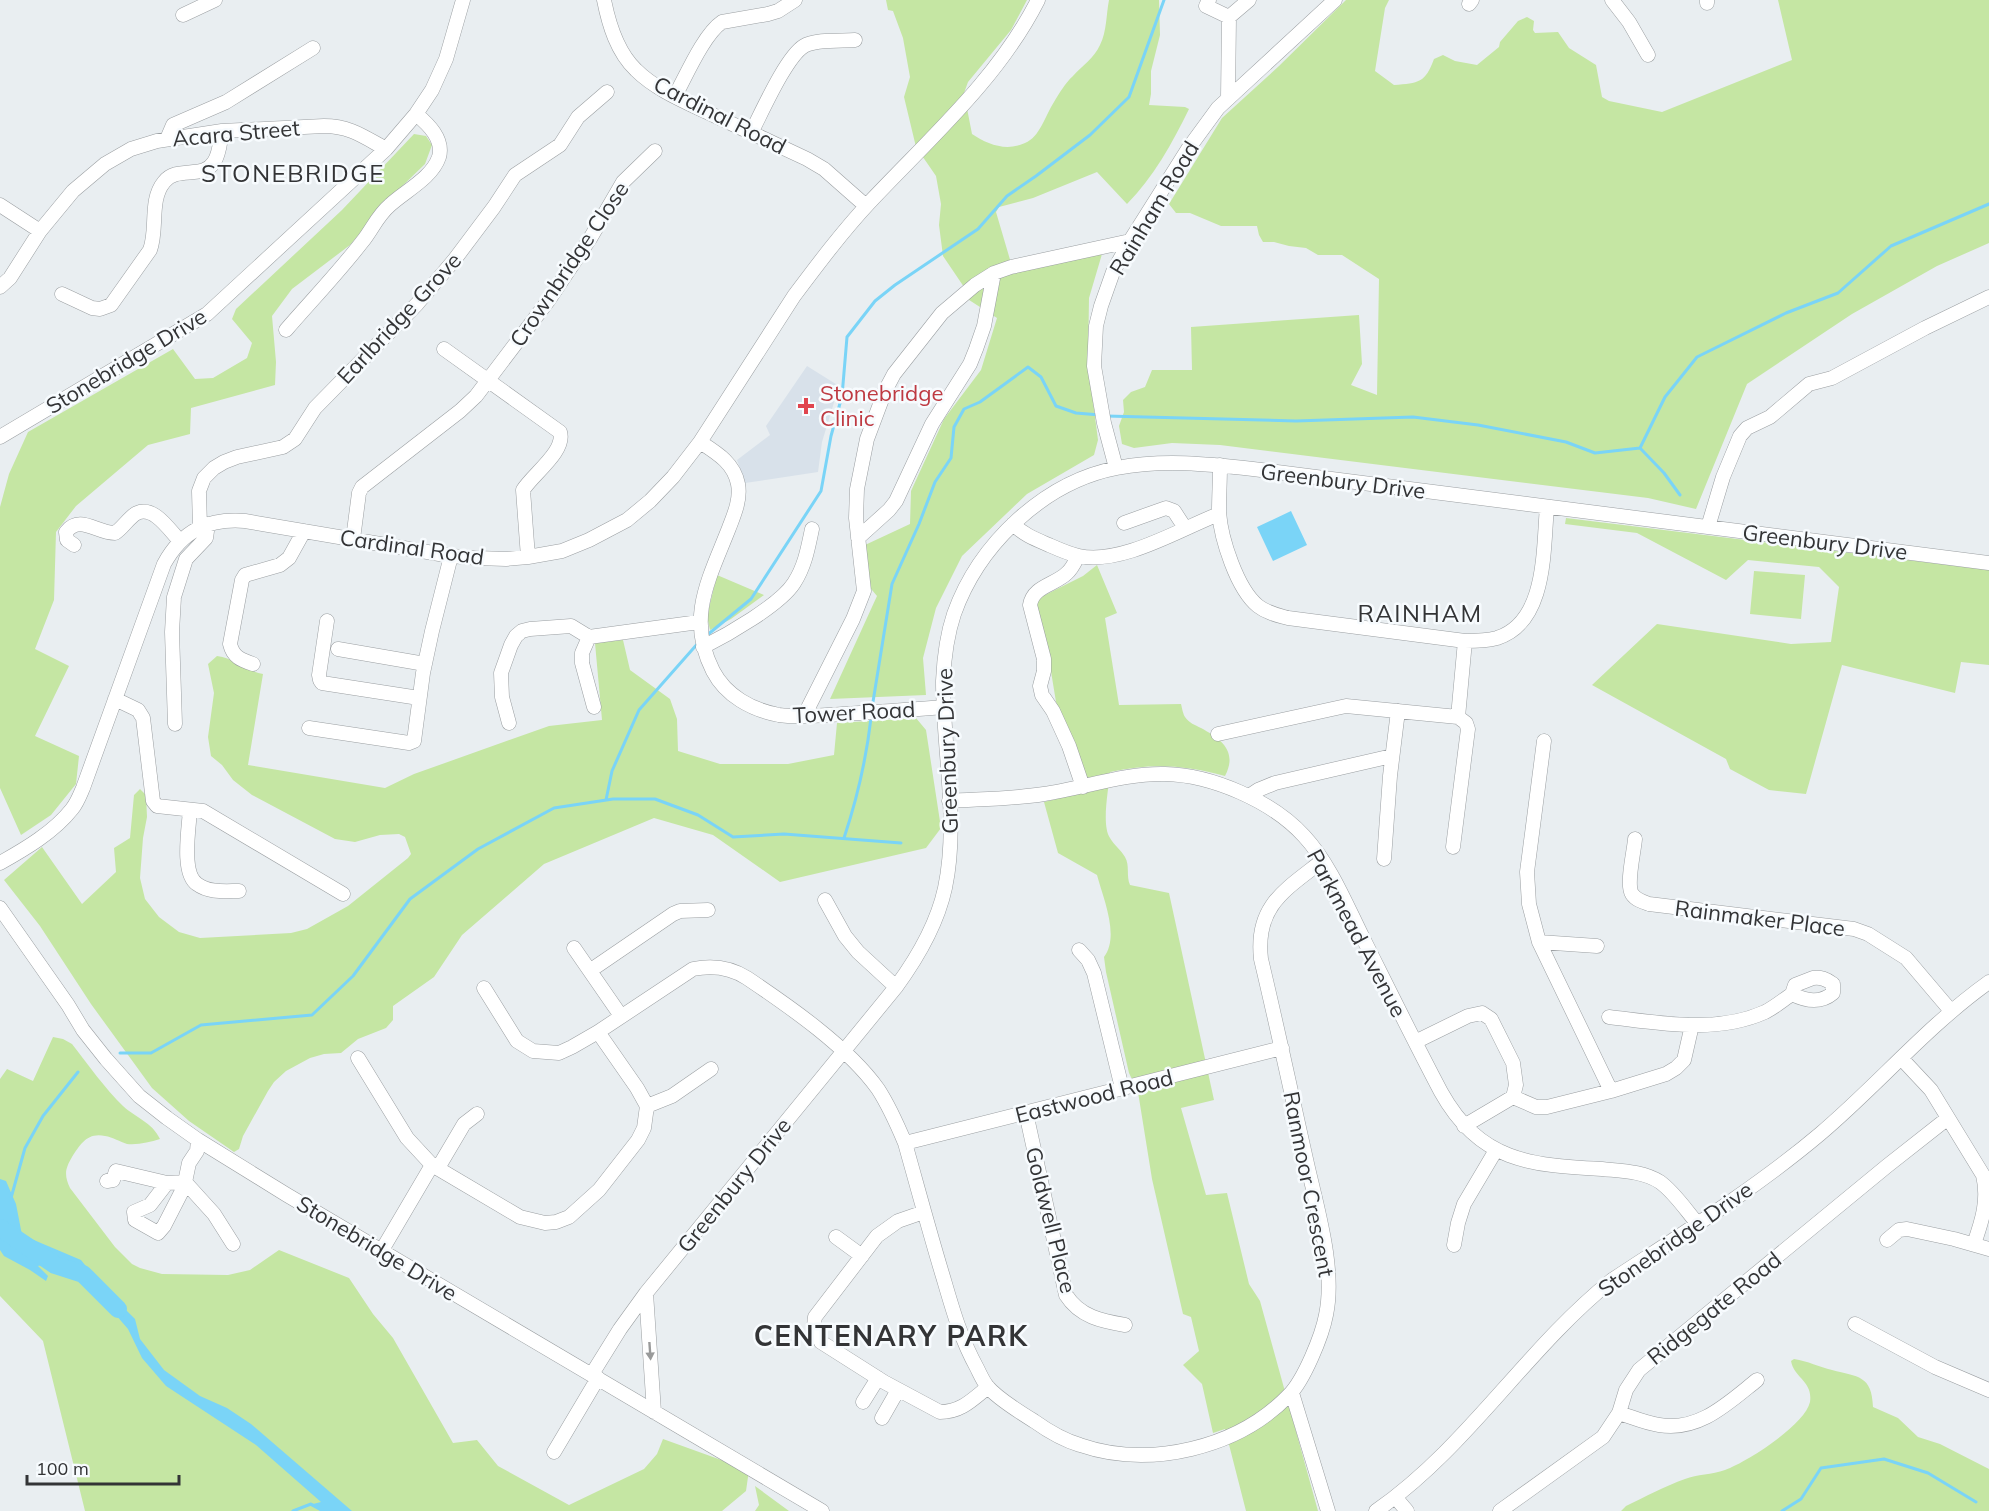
<svg xmlns="http://www.w3.org/2000/svg" width="1989" height="1511" font-family="Mulish,sans-serif">
  <rect width="100%" height="100%" fill="#e9eef1"/>
  <path fill="#d8e1ea" d="M807,366L839,386L822,442L818,472L745,483L737,460L770,435L766,426Z"/>
  <path fill="#c5e6a3" d="M886,0H1027L1011,30L968,82L964,93L972,134C987,144 1006,152 1025,143C1040,137 1045,116 1054,102C1059,94 1065,83 1073,76C1082,66 1094,58 1100,45C1107,31 1106,15 1109,0H1159L1160,35L1151,71V94L1149,105L1185,107L1189,109C1173,142 1153,178 1127,204L1097,172L1033,198L999,207L996,212L1011,263L964,287L943,256L939,225L941,204L936,176L916,147L904,97L910,77L903,38L893,11L888,10Z
    M1346,0H1389L1385,8L1375,71L1394,85C1419,83 1425,83 1434,59L1443,55L1455,61L1477,65L1499,47L1500,42L1518,21L1527,17L1534,21L1533,30L1535,33L1558,32L1569,48L1596,65L1602,97L1609,101L1662,112L1792,60L1778,0H1989V243L1937,266L1852,314L1747,384L1696,509L1648,498L1220,445L1172,443L1134,448L1122,444L1119,426L1124,412L1123,400L1131,392L1145,387L1152,370H1192L1191,327L1359,315L1362,364L1351,385L1377,395L1379,279L1342,255H1318L1306,248L1289,246L1274,242H1263L1259,235L1257,226H1221L1190,213H1176L1169,204L1222,118L1279,66Z
    M414,134L426,136L432,145L425,164L391,197L350,245L292,289L272,316L276,362L275,385L191,408L190,434L148,445L76,506L56,532L54,600L35,649L69,666L35,736L79,756L76,784L51,815L21,835L0,788V507L9,474L28,432L173,349L195,379L213,378L247,358L252,343L232,319L236,309L342,210Z
    M1102,254L1089,298L1088,363L1098,440L1094,455L1027,494L962,556L936,608L923,658L926,695L830,699L877,596L867,584L865,545L910,524L911,491L944,419L981,370L997,318L966,298L996,277Z
    M1566,518L1989,570V665L1961,662L1955,693L1842,665L1806,794L1769,790L1730,769L1726,759L1592,685L1657,624L1791,644L1831,642L1839,587L1819,567L1748,560L1726,580L1637,533L1565,524Z
    M1097,565L1117,613L1105,618L1119,705L1181,704C1182,708 1183,714 1185,717C1189,723 1195,725 1201,728C1221,739 1238,751 1225,776C1184,765 1152,763 1110,772C1109,788 1101,825 1110,838C1114,845 1121,850 1125,857C1130,865 1126,876 1130,885L1169,893L1214,1100L1181,1108L1206,1195L1227,1193L1249,1284L1260,1301L1318,1511H1246L1225,1429L1213,1433L1202,1384L1183,1365L1199,1351L1191,1317L1183,1314L1152,1179L1138,1092L1129,1073L1106,972L1104,957C1120,936 1103,898 1097,875L1058,853L1044,802L1086,791L1071,742L1056,702L1048,653L1035,600L1083,576Z
    M1754,571L1805,575L1801,619L1750,614Z
    M717,575L764,595L731,619L710,630L707,616Z
    M623,640L630,670L670,699L677,719L678,751L720,764H788L834,755L837,723L916,718L926,730L941,828L926,848L780,882L713,835L654,818L544,864L462,935L434,977L393,1006V1020L386,1028L358,1039L341,1053L324,1054L310,1058L286,1071L274,1082L268,1091L243,1136L239,1149L234,1152L189,1121L152,1088L91,1004L40,926L4,880L42,847L82,904L116,872L114,848L130,838L134,795L140,789L146,795L147,817L143,838L140,878L145,899L159,917L179,932L200,938L291,933L307,929L348,906L408,858L411,854L405,837L399,834L380,835L355,842L335,839L252,795L233,780L222,765L211,756L208,737L214,693L208,664L217,656C234,658 245,671 263,674L248,765L385,788L414,774L549,726L602,720L595,643Z
    M53,1037L63,1039L72,1044C87,1063 106,1090 123,1106C136,1118 152,1122 160,1139C150,1142 139,1145 127,1144C120,1142 113,1137 105,1136C87,1132 80,1145 72,1157C65,1169 64,1175 70,1188L115,1247L132,1264L140,1268L162,1274L228,1275L250,1270L279,1250L349,1278L373,1314L393,1338L453,1443L477,1440L498,1466L569,1505L644,1469L657,1454L663,1439L749,1470L746,1491L722,1511H85L43,1341L0,1296V1079L7,1069L33,1081Z
    M1794,1359C1808,1361 1819,1367 1832,1370C1858,1377 1872,1375 1873,1407L1898,1418L1918,1437L1940,1444L1989,1469V1511H1621L1626,1506C1645,1497 1665,1486 1685,1479C1697,1474 1712,1475 1725,1470C1747,1462 1805,1425 1810,1402C1813,1381 1794,1378 1791,1361Z
    M755,1486L789,1511H755L759,1505Z"/>
  <path fill="#7ad4f7" d="M1291,511L1307,545L1273,561L1257,527Z
    M0,1179L6,1181L16,1204L22,1235L81,1260L101,1285L135,1319L140,1339L164,1370L200,1396L227,1408L251,1424L352,1511H320L309,1505L321,1502L256,1445L166,1386L142,1358L128,1329L115,1314L100,1289L67,1267L48,1263L38,1266L48,1276L46,1281L30,1270L4,1256L0,1250Z"/>
  <g fill="none" stroke-linecap="round" stroke-linejoin="round">
    <path stroke="#7ad4f7" stroke-width="3" d="M1106,416L1296,421L1413,417L1478,425L1566,442L1595,453L1640,448L1665,397L1697,357L1786,313L1838,293L1891,246L1989,204
      M1640,448L1664,473L1680,495
      M706,636L751,599L821,491L831,436L842,396L847,337L875,301L895,285L978,229L1007,196L1036,176L1090,135L1129,97L1164,0
      M872,708L892,584L919,524L935,482L951,458L954,427L964,409L980,402L1028,367L1041,377L1056,406L1076,413L1100,415
      M606,800L612,771L639,710L699,642
      M844,838C858,796 866,761 871,718
      M120,1053H151L201,1025L312,1015L353,976L410,899L478,849L554,808L613,799H655L698,815L733,837L784,834L901,843
      M11,1198L25,1148L43,1116L78,1072
      M293,1511L311,1504L313,1505
      M1782,1511L1801,1499L1821,1468L1884,1459L1928,1473L1976,1502"/>
    <path stroke="#7ad4f7" stroke-width="18" d="M0,1228L55,1265L83,1274L118,1309"/>
    <defs>
      <path id="minor" d="M604,0C609,25 617,52 636,70C656,90 686,102 711,114C743,129 775,144 807,159L824,169L866,206
        M1209,0L1206,6L1229,17
        M1612,0L1629,22L1648,55
        M1707,0V3
        M1469,4L1472,0
        M183,15L215,0
        M675,96C686,76 704,34 722,22L768,14L778,11L795,0
        M1228,98L1229,17L1249,0
        M751,133C762,112 786,57 804,46C815,39 842,41 855,40
        M167,139L173,125L226,102L313,48
        M0,205L40,231
        M0,287L10,278L40,231L73,191L105,164L131,149L157,141L222,131L324,126C350,126 364,137 386,149
        M62,294L92,308L100,309L111,305L150,250C158,229 149,200 164,182C177,165 203,180 214,162C220,153 220,141 222,131
        M286,330C311,301 338,273 362,242C372,230 377,216 390,205C405,191 432,178 439,157C444,139 428,124 416,114
        M444,349L560,432C566,451 533,474 523,490L528,557
        M0,437L207,314L386,149L416,114L432,90L446,59L463,0
        M700,442C717,453 734,463 738,484C741,499 734,515 729,528C709,579 686,618 713,671C726,696 752,710 779,715C800,718 822,715 843,714C876,712 910,710 943,707
        M1220,465C1220,481 1219,497 1219,512C1221,539 1237,589 1258,606C1267,613 1277,615 1288,618L1465,641C1475,641 1486,641 1497,638C1547,622 1543,550 1547,507
        M1116,468L1104,423L1094,366L1096,326L1101,306L1113,272L1130,241L1188,149L1218,108L1335,0
        M1124,523L1166,508L1174,511L1185,528
        M1013,524C1024,535 1035,539 1049,545C1058,549 1069,554 1079,556C1122,565 1180,529 1219,514
        M200,527L199,491L204,478L214,468L224,462L237,457L283,447L295,439L315,408L417,304L455,259L494,207L515,175L560,145L578,117L607,92
        M1708,527L1723,477L1740,436L1747,428L1770,417L1809,384L1832,378L1925,328L1989,297
        M858,538L889,510L896,501L932,424L970,364L976,349L984,326L994,273
        M353,539L359,493L362,487L460,411L476,396L548,301L591,237L623,182L655,151
        M74,545L67,540L66,532C80,514 96,533 115,533C123,528 129,517 137,513C154,505 170,531 180,541
        M1078,556C1075,562 1072,569 1067,573C1055,585 1033,586 1030,605L1044,659V671L1040,686L1042,695L1053,711L1069,746L1083,787
        M327,621L319,675L320,680L322,683L419,698
        M589,637L582,653V663L594,707
        M703,647C727,635 780,605 794,583C805,566 808,548 812,529
        M338,649L425,664
        M253,664C241,660 233,657 230,644L242,580L245,575L280,565L289,558L304,531
        M115,699L138,710L143,718L153,801L157,806L203,811L343,894
        M804,716L853,619L864,591L856,518L857,489L867,439L885,391L894,374L942,313L975,285L994,273L1011,267L1130,241
        M1458,717L1465,641
        M509,723L502,697L501,673L511,645L516,636L522,631L530,629L571,626L589,637L699,622
        M175,724L172,632L174,597L186,559L206,538L208,524
        M309,728L409,743L414,741L423,673L432,631L451,556
        M1218,734L1346,706L1458,717L1466,723L1468,729L1453,847
        M1544,741L1527,872L1529,904L1539,942L1611,1091
        M1249,796L1258,790L1275,783L1392,756
        M949,801C980,799 1013,799 1044,794C1084,788 1125,773 1165,774C1212,775 1272,801 1304,836C1330,864 1346,904 1363,938C1389,990 1414,1041 1441,1092C1480,1162 1530,1165 1602,1169C1621,1171 1643,1171 1660,1182C1674,1192 1686,1210 1697,1223
        M190,810C189,828 181,873 197,884C209,893 225,891 239,891
        M1635,839C1634,852 1626,884 1632,894C1636,900 1643,902 1649,904L1854,929L1868,934L1906,958L1951,1011
        M1384,859L1390,776L1398,711
        M0,863C25,849 54,832 72,809C77,803 80,795 83,788L164,564C182,531 208,518 245,521L451,556L477,558L506,559L528,557L562,551L589,540L627,520L650,501L673,477L700,442L794,296C818,264 842,232 869,203C929,139 998,79 1038,0
        M825,900L845,936L858,952L896,987
        M0,908L68,1005L83,1030L106,1059L139,1096L167,1118L198,1140L287,1195L822,1511
        M1539,942L1597,946
        M574,948L621,1016
        M1079,950L1088,960L1094,973L1122,1088
        M591,970L673,914L680,911L708,910
        M1813,978C1821,977 1826,979 1833,984V993C1820,1004 1806,1001 1792,994L1795,985Z
        M484,988L517,1041L533,1051L559,1053L572,1047L598,1032L693,969C713,965 730,967 747,978C790,1007 848,1047 878,1089C889,1106 897,1124 905,1143C918,1189 930,1234 944,1280C953,1311 961,1339 977,1368C980,1374 983,1381 987,1386C996,1397 1021,1413 1034,1421C1048,1431 1063,1440 1080,1445C1150,1469 1238,1448 1289,1395C1304,1380 1322,1336 1326,1315C1336,1268 1316,1205 1306,1159C1291,1092 1277,1026 1261,959C1255,906 1285,890 1322,861
        M1609,1017C1660,1023 1716,1034 1765,1012C1775,1007 1783,1000 1792,994
        M1415,1042L1468,1016L1482,1013L1491,1019L1513,1063L1516,1085L1513,1097L1464,1126
        M358,1058L407,1138L432,1165L520,1217L545,1223L556,1222L569,1217L599,1190L638,1140L644,1128L647,1106L637,1088L598,1032
        M1901,1058L1931,1090L1983,1175C1989,1200 1982,1221 1974,1244
        M1513,1097L1536,1107H1547L1611,1091L1666,1074L1676,1068L1684,1060L1692,1025
        M647,1106L672,1096L711,1069
        M1026,1113L1066,1295C1080,1317 1102,1321 1125,1325
        M905,1143L1282,1048
        M438,1168L464,1124L477,1114
        M107,1181L113,1180L116,1171L167,1183L185,1182L214,1214L233,1244
        M167,1183L150,1205L134,1212L135,1220L158,1233L164,1226L184,1187L189,1163L197,1151L198,1140
        M924,1212L898,1221L877,1236L815,1317C813,1327 816,1333 821,1342L884,1382L940,1412C961,1412 972,1400 988,1387
        M836,1237L862,1256
        M1887,1240L1899,1230L1907,1229L1954,1239L1989,1249
        M1454,1245L1458,1223L1464,1204L1496,1150
        M382,1250L432,1165
        M646,1293L654,1412
        M1855,1324L1935,1367L1989,1390
        M592,1374L620,1329L646,1293L896,987C918,957 937,925 945,888C959,822 943,748 943,681C944,658 947,635 954,614C979,544 1044,482 1117,468C1163,459 1208,464 1253,469L1989,563
        M1292,1393L1328,1511
        M863,1402L878,1378
        M1619,1413C1632,1417 1645,1423 1659,1425C1699,1432 1728,1403 1757,1380
        M882,1418L898,1390
        M554,1452L598,1378
        M1396,1498L1407,1511
        M1376,1511C1468,1447 1525,1350 1612,1280C1682,1234 1756,1188 1820,1134C1878,1085 1927,1026 1989,982
        M1500,1511L1603,1437L1619,1413L1626,1390L1639,1370L1887,1166L1948,1118"/>
    </defs>
    <use href="#minor" stroke="#9b9fa2" stroke-width="15"/>
    <use href="#minor" stroke="#fff" stroke-width="14"/>
  </g>
  <defs><path id="oneway-solid" d="M-6-.8H1V-3.2L6.5 0L1 3.2V.8H-6Z" transform="scale(1.5)"/></defs>
  <use fill="#999a9a" href="#oneway-solid" transform="translate(650 1351) rotate(86)"/>
  <path fill="#e0444e" stroke="#f7fbfe" stroke-width="2" d="M803 397h6v6h6v6h-6v6h-6v-6h-6v-6h6z"/>
  <g text-anchor="middle" dominant-baseline="central" stroke-width="5" stroke-linejoin="round" paint-order="stroke">
    <g font-size="22" fill="#333436" stroke="#f7fbfe">
      <text transform="translate(720 115) rotate(27)">Cardinal Road</text>
      <text transform="translate(236 133) rotate(-5)">Acara Street</text>
      <text transform="translate(1154 208) rotate(-59)">Rainham Road</text>
      <text transform="translate(569 264) rotate(-56)">Crownbridge Close</text>
      <text transform="translate(399 318) rotate(-47)">Earlbridge Grove</text>
      <text transform="translate(126 361) rotate(-31)">Stonebridge Drive</text>
      <text transform="translate(1343 481) rotate(7)">Greenbury Drive</text>
      <text transform="translate(1825 542) rotate(7)">Greenbury Drive</text>
      <text transform="translate(412 547) rotate(8)">Cardinal Road</text>
      <text transform="translate(854 712) rotate(-3)">Tower Road</text>
      <text transform="translate(947 751) rotate(-92)">Greenbury Drive</text>
      <text transform="translate(1760 918) rotate(7)">Rainmaker Place</text>
      <text transform="translate(1357 933) rotate(62)">Parkmead Avenue</text>
      <text transform="translate(1094 1096) rotate(-14)">Eastwood Road</text>
      <text transform="translate(1309 1184) rotate(79)">Ranmoor Crescent</text>
      <text transform="translate(734 1185) rotate(-51)">Greenbury Drive</text>
      <text transform="translate(1051 1220) rotate(76)">Goldwell Place</text>
      <text transform="translate(1675 1239) rotate(-35)">Stonebridge Drive</text>
      <text transform="translate(377 1248) rotate(31)">Stonebridge Drive</text>
      <text transform="translate(1714 1308) rotate(-39)">Ridgegate Road</text>
    </g>
    <g font-size="22" fill="#be3a42" stroke="#f7fbfe" text-anchor="start">
      <text x="820" y="393">Stonebridge<tspan x="820" dy="25">Clinic</tspan></text>
    </g>
    <g font-size="24" letter-spacing="1.5" fill="#333436" stroke="#f7fbfe">
      <text x="293" y="173">STONEBRIDGE</text>
      <text x="1420" y="613">RAINHAM</text>
    </g>
    <g font-size="28" font-weight="bold" letter-spacing="1.5" fill="#333436" stroke="#f7fbfe">
      <text x="891" y="1335">CENTENARY PARK</text>
    </g>
  </g>
  <path d="M27 1475v9h152v-9" fill="none" stroke="#333436" stroke-width="3"/>
  <text x="36" y="1475" font-size="18" fill="#333436" stroke="#f7fbfe" stroke-width="4.5" paint-order="stroke">100 m</text>
</svg>
